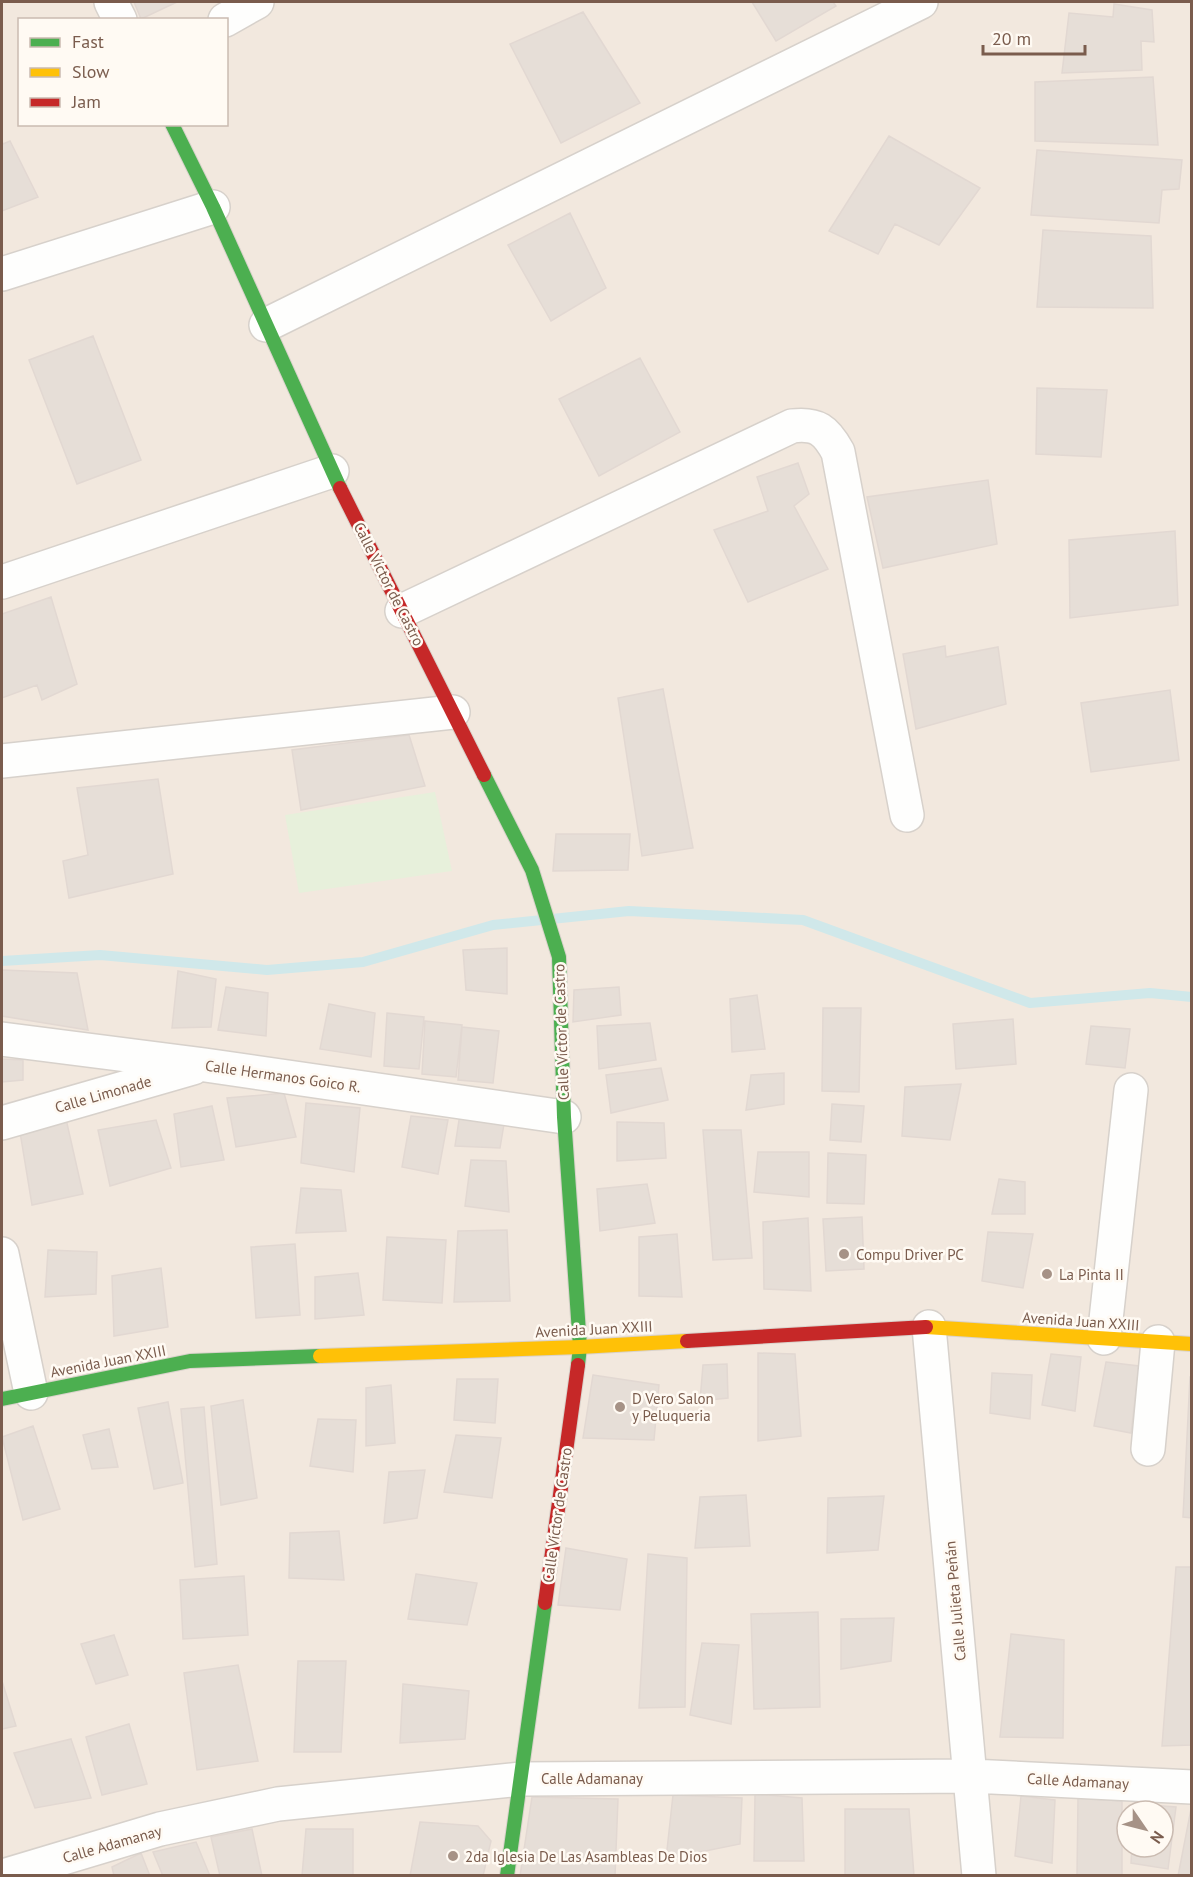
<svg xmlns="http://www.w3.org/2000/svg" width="1193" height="1877" font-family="'PT Sans',sans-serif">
  <rect width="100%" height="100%" fill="#f9f5f0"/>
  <path fill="#f2e8de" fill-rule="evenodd" d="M2,2H1191V1875H2ZM20,20H226V124H20ZM1127,1811H1163V1847H1127Z"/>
  <path fill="#e7f0db" d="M435,792L452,871L299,893L285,815Z"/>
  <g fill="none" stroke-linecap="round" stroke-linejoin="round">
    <path stroke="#d0e8ea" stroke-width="10" d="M2,961L100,955L267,970L363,962L493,925L629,911L803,920L1030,1003L1150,993L1192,997"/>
  </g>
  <path fill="#e6ded7" stroke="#e2d8d2" stroke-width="1.5" d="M134,2H177L141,19Z
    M752,2H833L836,6L776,41Z
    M1114,4L1152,10L1154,42L1141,41L1142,70L1062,73L1069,13L1113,17Z
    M583,12L640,103L561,143L510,44Z
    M1153,77L1158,145L1035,141V82Z
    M889,136L980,188L939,245L895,224L878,254L829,231Z
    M2,141L3,144L10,141L38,197L2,211Z
    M1037,150L1182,160L1179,189L1162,190L1159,223L1031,215Z
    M570,213L606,288L551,321L508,245Z
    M1043,230L1151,236L1153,308L1037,307Z
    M93,336L141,460L77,484L29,360Z
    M640,358L680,432L599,476L559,399Z
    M1037,388L1107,390L1101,457L1036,454Z
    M798,463L809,494L794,506L828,569L748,602L714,530L768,511L757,477Z
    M988,480L997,544L883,568L867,497Z
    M1175,531L1178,605L1070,618L1069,540Z
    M51,597L77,684L42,700L37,685L2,698V614Z
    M945,646L946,657L998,647L1006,704L916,729L903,654Z
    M663,689L693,848L642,856L618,698Z
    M1170,690L1179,760L1091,772L1081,703Z
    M409,735L425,786L301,810L292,750Z
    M158,779L173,874L69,898L63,861L88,855L77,788Z
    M556,834H630L628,870L553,871Z
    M507,948V994L466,990L463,950Z
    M2,970L77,973L88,1030L2,1016Z
    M178,971L216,979L211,1027L172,1028Z
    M226,987L268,993L266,1036L218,1030Z
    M619,987L621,1015L573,1022L574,990Z
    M757,995L765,1049L732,1052L730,999Z
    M329,1004L375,1013L371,1057L320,1049Z
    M823,1008H861L859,1092L822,1091Z
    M387,1013L424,1017L419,1069L384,1066Z
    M1013,1019L1016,1064L956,1069L953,1024Z
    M425,1021L462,1025L456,1077L422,1074Z
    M650,1023L656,1060L599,1069L597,1026Z
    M1091,1026L1130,1029L1125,1068L1086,1064Z
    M462,1027L499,1031L493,1083L458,1080Z
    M2,1059L23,1060V1080L2,1082Z
    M661,1068L668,1100L611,1113L606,1075Z
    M784,1073V1104L746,1110L751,1075Z
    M961,1084L950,1140L902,1136L905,1087Z
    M284,1093L296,1137L236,1147L227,1098Z
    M306,1103L360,1108L354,1172L301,1163Z
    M832,1104L864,1106L861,1142L830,1140Z
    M212,1106L224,1160L181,1167L174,1114Z
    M460,1114L504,1124L500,1148L455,1146Z
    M411,1116L448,1120L438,1174L402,1167Z
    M66,1119L83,1194L32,1205L20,1132Z
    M156,1120L171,1168L110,1186L98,1130Z
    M617,1122L664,1123L666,1158L617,1161Z
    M703,1130H741L752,1258L713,1260Z
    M758,1152H809V1197L754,1192Z
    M828,1153L866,1155L864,1204L827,1203Z
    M471,1160L506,1161L509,1212L465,1206Z
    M999,1179L1025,1182V1214H992Z
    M647,1184L655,1223L600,1231L597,1189Z
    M301,1188L341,1190L346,1231L296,1233Z
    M862,1217L864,1269L826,1271L823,1219Z
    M808,1218L811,1291L764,1289L763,1222Z
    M507,1230L510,1301L454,1302L458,1231Z
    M988,1232L1033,1234L1023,1288L982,1281Z
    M677,1234L682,1297L639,1296V1237Z
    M387,1237L446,1240L442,1303L383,1300Z
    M295,1244L300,1315L256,1318L251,1247Z
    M48,1250L97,1252L96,1294L45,1297Z
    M161,1268L168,1327L114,1336L112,1276Z
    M358,1273L364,1315L315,1319V1277Z
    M758,1353L795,1354L801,1436L758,1441Z
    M1051,1354L1081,1357L1075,1411L1042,1405Z
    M1106,1362L1139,1366L1131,1433L1094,1426Z
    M727,1364L728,1398L700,1401L703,1365Z
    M992,1373L1032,1375L1030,1419L990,1413Z
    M593,1375L659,1385L654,1440L583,1438Z
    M1190,1377H1192V1518L1183,1517Z
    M457,1379H498L495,1423L454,1420Z
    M391,1385L395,1443L366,1446V1388Z
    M243,1400L257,1498L221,1505L211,1406Z
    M168,1402L183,1483L154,1489L138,1408Z
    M204,1407L217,1564L195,1567L181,1409Z
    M318,1419L356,1420L353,1472L310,1466Z
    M33,1426L60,1509L23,1520L2,1437Z
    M109,1429L118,1467L92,1469L83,1435Z
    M456,1435L501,1438L492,1498L444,1492Z
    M425,1470L417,1518L384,1523L389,1472Z
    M746,1495L750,1546L695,1548L700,1497Z
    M884,1496L878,1550L827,1553L828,1498Z
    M339,1531L344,1580L289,1578L290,1533Z
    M566,1548L627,1559L620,1610L558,1605Z
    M648,1554L687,1558L685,1707L639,1708Z
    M1176,1567H1192V1745L1162,1746Z
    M416,1574L477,1583L467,1625L408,1619Z
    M244,1576L248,1635L183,1639L180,1580Z
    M818,1612L820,1707L754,1709L751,1614Z
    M894,1618L891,1661L841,1669V1619Z
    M1011,1634L1064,1640L1063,1738L1000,1737Z
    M114,1635L128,1675L96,1684L81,1644Z
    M702,1643L739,1645L731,1724L690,1715Z
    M298,1661H346L341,1752H294Z
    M238,1665L258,1761L197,1770L184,1673Z
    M2,1681L16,1726L2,1729Z
    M403,1684L469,1691L465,1739L400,1743Z
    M129,1724L147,1784L102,1795L86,1737Z
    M71,1739L91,1798L35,1808L14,1753Z
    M755,1794L802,1798L804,1861H754Z
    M673,1795L742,1798L740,1844L666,1859Z
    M1021,1796L1055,1800L1052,1863L1015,1856Z
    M532,1797L618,1799L615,1876H520Z
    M1078,1798L1122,1801V1876H1077Z
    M1135,1804L1176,1807L1168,1869L1131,1863L1132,1847H1163V1811H1135Z
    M1192,1804V1876H1178Z
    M845,1809H909L914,1876H845Z
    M420,1822L478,1826L491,1841L483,1876H410Z
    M252,1829L262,1876H220L211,1837Z
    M306,1829H353V1876H302Z
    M196,1842L210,1876H163L153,1852Z
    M141,1853L150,1876H114L112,1867Z"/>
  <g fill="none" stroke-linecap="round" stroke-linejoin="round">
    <defs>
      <path id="street" d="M111,2L120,20
        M225,20L257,2
        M2,274L213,207
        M266,325L921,2
        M2,582L332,471
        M402,611L792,426C817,423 826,430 838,452L907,815
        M2,761L453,712
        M2,1039L205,1065L564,1117
        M2,1123L193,1068
        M2,1254L31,1393
        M929,1327L979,1876
        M1104,1338L1131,1090
        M1148,1449L1158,1342
        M3,1876L160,1829L278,1804L521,1779L971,1776L1192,1787"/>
      <path id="fast" d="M172,124L213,207L340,488
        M484,775L532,870L559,957L564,1117L580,1347L578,1365
        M2,1399L190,1361L320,1356
        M507,1876L545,1603"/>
      <path id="slow" d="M926,1327L1192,1344
        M320,1356L580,1347L687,1341"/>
      <path id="jam" d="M340,488L484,775
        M687,1341L926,1327
        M545,1603L578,1365"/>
    </defs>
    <use href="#street" stroke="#d7d1cb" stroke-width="36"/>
    <use href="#fast" stroke="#d9d2cb" stroke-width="16"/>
    <use href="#slow" stroke="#d9d2cb" stroke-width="16"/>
    <use href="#jam" stroke="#d9d2cb" stroke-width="16"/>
    <use href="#street" stroke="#fefefd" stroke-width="33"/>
    <use href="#fast" stroke="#4caf50" stroke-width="14"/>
    <use href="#slow" stroke="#ffc107" stroke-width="14"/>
    <use href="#jam" stroke="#c62828" stroke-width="14"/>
  </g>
  <g fill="#a69286" stroke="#fffaf3" stroke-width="2">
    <circle cx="844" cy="1254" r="6"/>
    <circle cx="1047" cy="1274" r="6"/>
    <circle cx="620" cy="1407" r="6"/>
    <circle cx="453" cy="1856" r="6"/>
  </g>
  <g text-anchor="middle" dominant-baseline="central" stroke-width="5" stroke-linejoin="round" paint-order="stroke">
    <g font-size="15" fill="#7a5c4d" stroke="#fffaf3">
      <text transform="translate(389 584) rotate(63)">Calle Víctor de Castro</text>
      <text transform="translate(561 1032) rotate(-92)">Calle Víctor de Castro</text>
      <text transform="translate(283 1076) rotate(8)">Calle Hermanos Goico R.</text>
      <text transform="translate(103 1094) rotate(-16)">Calle Limonade</text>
      <text transform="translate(1081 1321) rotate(4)">Avenida Juan XXIII</text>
      <text transform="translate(594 1329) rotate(-3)">Avenida Juan XXIII</text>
      <text transform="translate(108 1361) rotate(-11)">Avenida Juan XXIII</text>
      <text transform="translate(557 1515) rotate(-82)">Calle Víctor de Castro</text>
      <text transform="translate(955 1601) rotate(-95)">Calle Julieta Peñán</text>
      <text x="592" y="1778">Calle Adamanay</text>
      <text transform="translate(1078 1781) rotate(3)">Calle Adamanay</text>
      <text transform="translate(112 1844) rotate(-16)">Calle Adamanay</text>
    </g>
    <g font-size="15" fill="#7a5c4d" stroke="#fffaf3" text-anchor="start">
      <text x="856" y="1254">Compu Driver PC</text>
      <text x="1059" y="1274">La Pinta II</text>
      <text x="632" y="1398">D Vero Salon<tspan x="632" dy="17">y Peluqueria</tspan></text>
      <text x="465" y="1856">2da Iglesia De Las Asambleas De Dios</text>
    </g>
  </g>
  <rect width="1193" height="1877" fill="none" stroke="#7a5c4d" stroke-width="6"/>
  <rect x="18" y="18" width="210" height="108" fill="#fffaf3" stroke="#cabbb1" stroke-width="1.5"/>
  <rect x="30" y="38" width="30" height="9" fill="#4caf50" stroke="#cabbb1" stroke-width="1.5"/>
  <text x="72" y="48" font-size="18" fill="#7a5c4d">Fast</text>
  <rect x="30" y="68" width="30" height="9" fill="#ffc107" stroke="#cabbb1" stroke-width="1.5"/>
  <text x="72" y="78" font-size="18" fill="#7a5c4d">Slow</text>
  <rect x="30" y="98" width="30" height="9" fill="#c62828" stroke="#cabbb1" stroke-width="1.5"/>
  <text x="72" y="108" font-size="18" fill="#7a5c4d">Jam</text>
  <g transform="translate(1145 1829) rotate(125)"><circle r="28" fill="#fffaf3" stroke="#cabbb1" stroke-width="1.5"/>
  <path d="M0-4.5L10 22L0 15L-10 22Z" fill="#a69286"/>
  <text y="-9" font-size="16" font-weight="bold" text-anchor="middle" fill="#7a5c4d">N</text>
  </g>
  <path d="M983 45v9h102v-9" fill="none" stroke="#7a5c4d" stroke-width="3"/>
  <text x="992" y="45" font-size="18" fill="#7a5c4d" stroke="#fffaf3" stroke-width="4.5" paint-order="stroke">20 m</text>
</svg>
